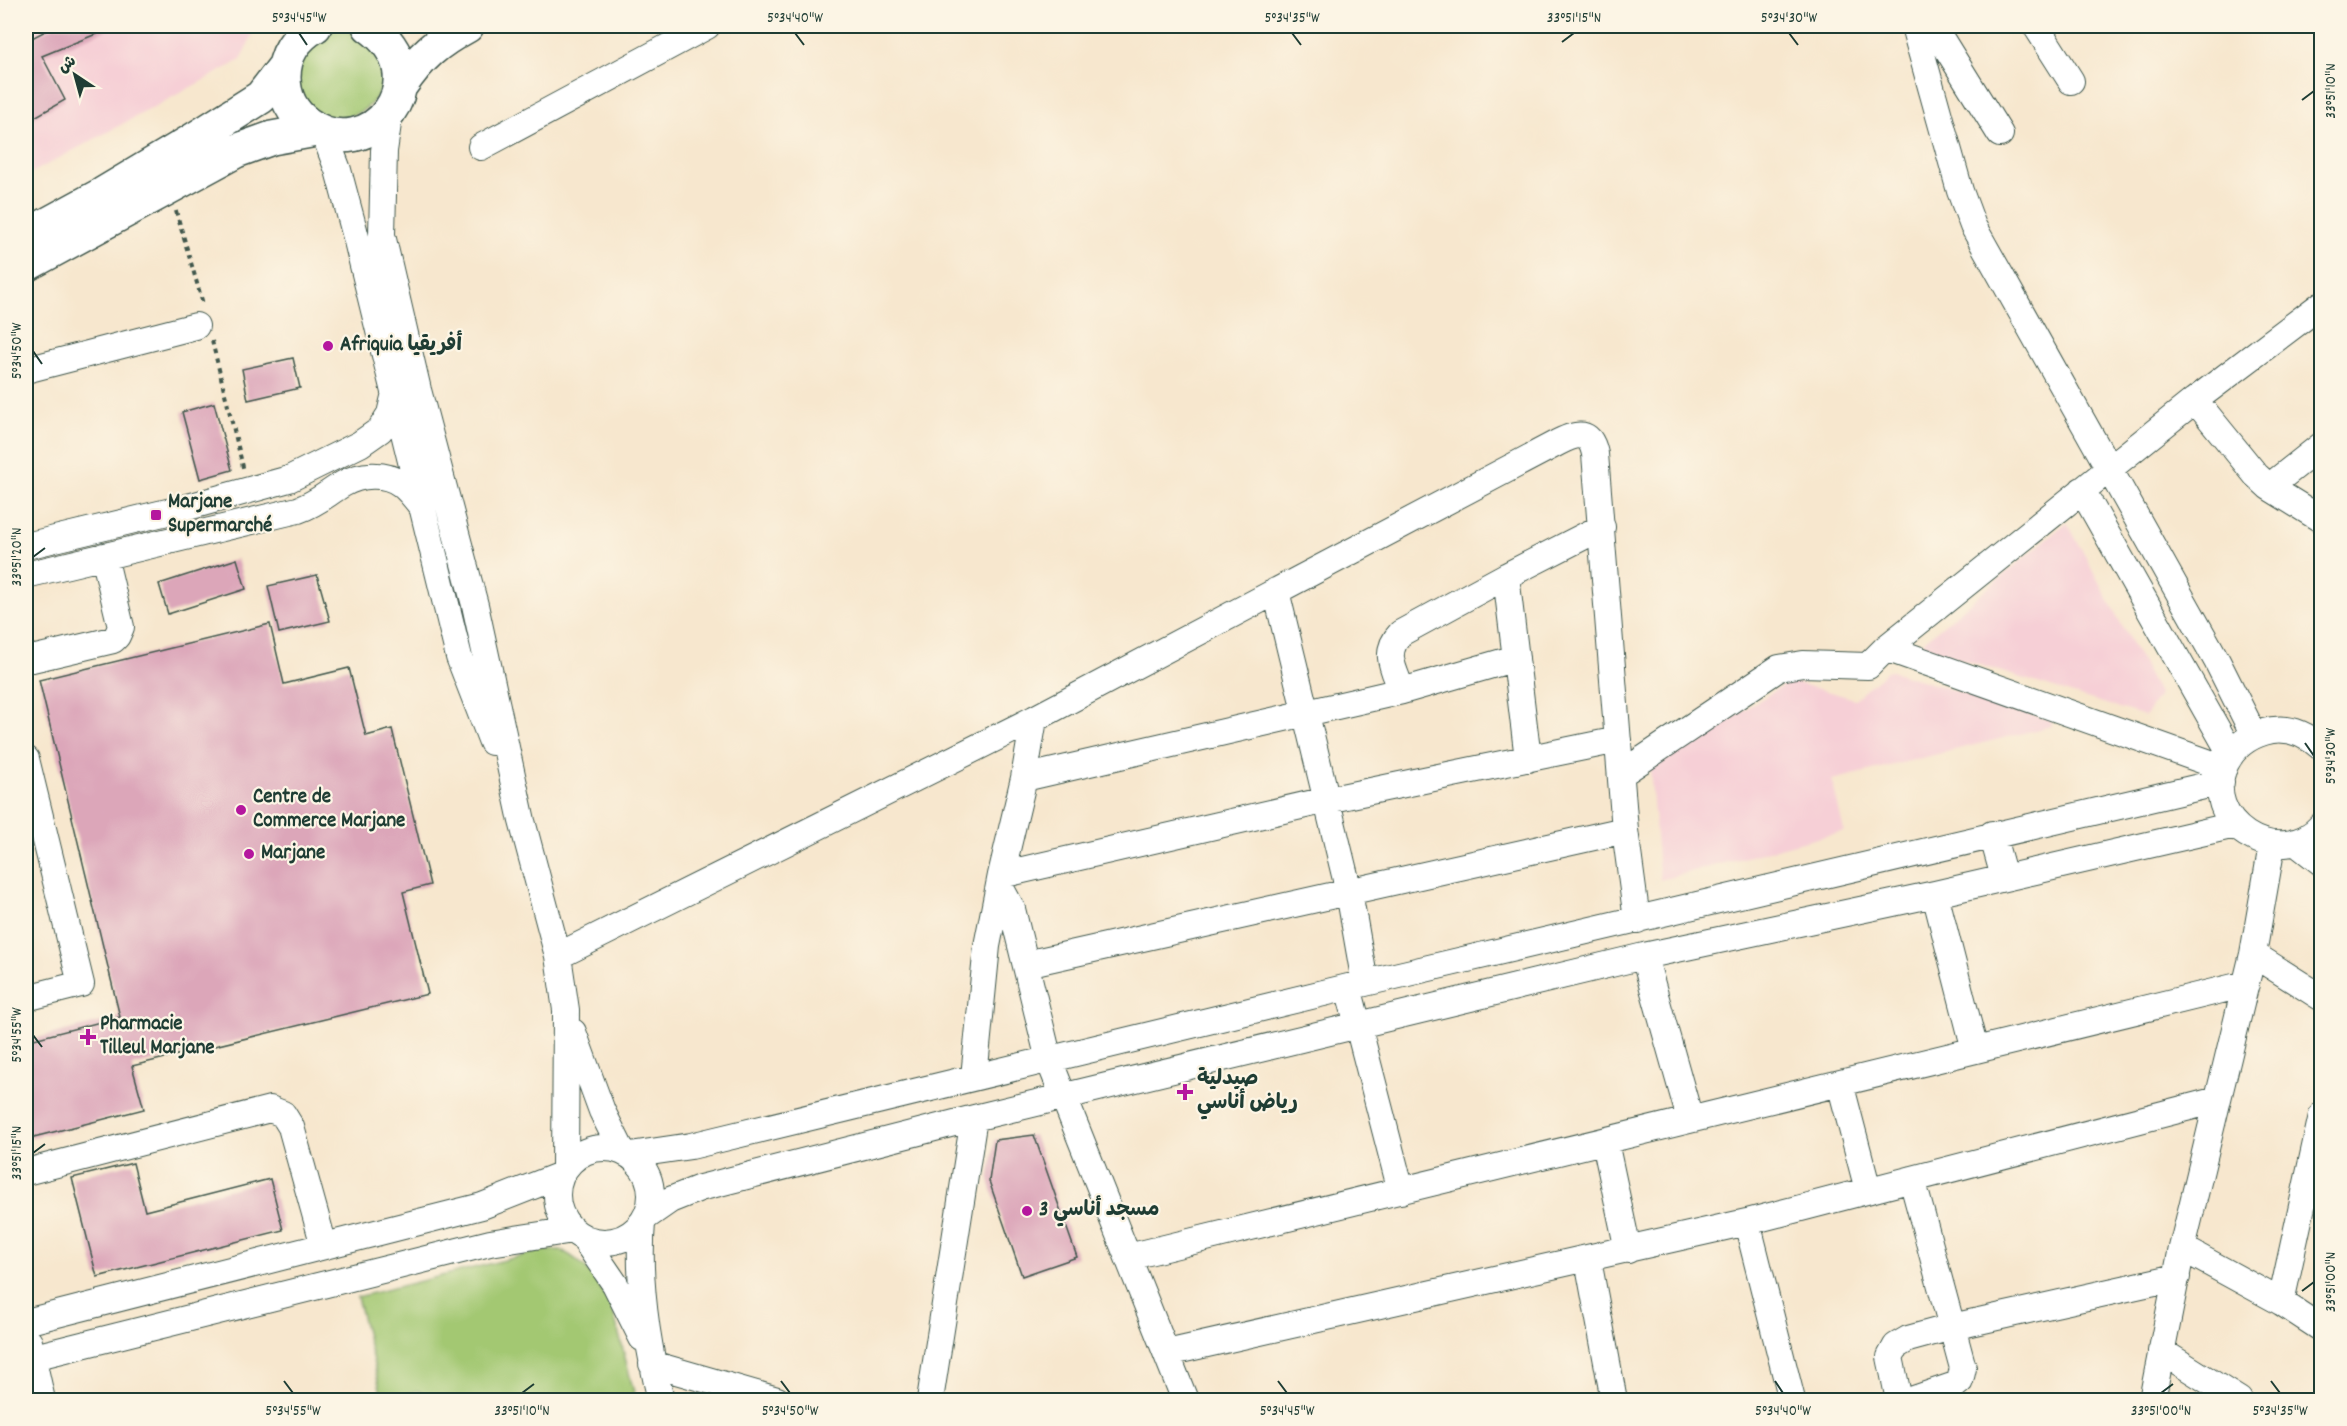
<svg xmlns="http://www.w3.org/2000/svg" width="2347" height="1426" font-family="Dekko,'Playpen Sans Arabic',sans-serif">
  <rect width="100%" height="100%" fill="#fcf5e5"/>
  <filter id="ink" filterUnits="userSpaceOnUse"><feTurbulence type="fractalNoise" baseFrequency=".0167" numOctaves="2"/><feDisplacementMap in="SourceGraphic" scale="12" xChannelSelector="R" yChannelSelector="G"/><feConvolveMatrix kernelMatrix="1 2 1 2 8 2 1 2 1" color-interpolation-filters="sRGB"/></filter>
  <filter id="wash" filterUnits="userSpaceOnUse"><feTurbulence type="fractalNoise" baseFrequency=".008" numOctaves="4" result="noise"/><feDisplacementMap in="SourceGraphic" scale="24" xChannelSelector="R" yChannelSelector="G"/><feGaussianBlur stdDeviation="1.35" result="paint"/><feColorMatrix in="noise" values="0 0 0 0 0 0 0 0 0 0 0 0 0 0 0 0 0 1.4 0 .05"/><feComposite in="paint" operator="in"/></filter>
  <g filter="url(#wash)">
    <rect width="100%" height="100%" fill="#f7e7ce"/>
    <path fill="#f6cfd6" d="M26,26H256L241,60L26,176Z
      M2067,522L2159,695L2145,716L1918,646Z
      M1888,670L2050,720L2052,726L1832,780L1844,831L1660,880L1650,769L1790,681L1855,699Z"/>
    <path fill="#a3c872" stroke="#618253" stroke-width="1.5" d="M340,29C363,34 368,38 378,58C379,62 383,67 383,71C388,105 341,132 314,111C307,106 301,93 295,85L299,53L324,32Z
      M560,1250C586,1261 601,1286 613,1311L636,1400H465L417,1391L383,1400L357,1297L541,1251Z"/>
    <g id="blocks">
      <path fill="#dca6b9" d="M26,26L32,38L55,26H116L42,56L65,100L26,122Z
        M293,358L300,388L248,400L242,369Z
        M214,403L232,470L200,479L182,412Z
        M237,559L246,589L168,614L159,584Z
        M317,575L330,621L279,633L268,586Z
        M270,624L284,684L349,668L366,736L392,729L430,885L403,892L428,994L132,1066L144,1109L26,1139V1041L120,1017L39,680Z
        M1034,1135L1077,1257L1022,1276L989,1181L995,1140Z
        M133,1163L145,1211L270,1179L283,1230L97,1277L72,1178Z"/>
    </g>
  </g>
  <g filter="url(#ink)">
    <use href="#blocks" fill-opacity="0" stroke="#3f564b" stroke-width="1.5"/>
    <g fill="none" stroke-linecap="round" stroke-linejoin="round">
      <defs>
        <path id="minor" d="M1914,26L1960,191L1973,226L2217,661L2254,735
          M1933,26L2000,134
          M2036,26L2071,81
          M390,110L384,151L382,235L418,390L475,605L522,821L558,956L566,1010L565,1168
          M324,133L338,170L357,241L459,657L492,742
          M481,147L707,26
          M26,370L196,326
          M2195,400L2256,475L2269,487L2322,520
          M2269,487L2322,445
          M2082,490L2231,754
          M26,546L188,507L289,479L360,444L380,430L390,414L395,393
          M26,575L298,510C318,503 326,494 343,484C360,474 385,472 401,484C409,490 415,498 421,506
          M1506,576L1528,759
          M1276,591L1349,892L1365,983
          M1886,648L2224,768
          M26,655L32,659L113,640L117,636L121,627L104,556
          M1402,691C1394,669 1382,653 1401,633L1506,576L1602,527
          M2322,748C2305,733 2286,725 2264,732C2247,737 2234,747 2226,763C2197,821 2278,874 2322,825
          M26,759L81,984L26,998
          M1621,774L1779,668L1803,664L1868,666L1886,648L2195,400L2322,304
          M1024,778L1402,691L1516,658
          M1992,834L2004,877
          M2295,842L2322,863
          M1001,875L1327,800L1618,740
          M999,885L1012,909L1049,1060L1185,1400
          M1935,894L1975,1050
          M2253,954L2322,998
          M558,956L1034,719L1559,442C1578,433 1590,430 1595,454L1625,830L1637,920
          M1644,956L1690,1119
          M1026,964L1625,830
          M1348,987L1401,1191
          M573,1032L602,1111L622,1151
          M974,1077L987,946L1001,875L1024,778L1034,719
          M1840,1083L1868,1190
          M1605,1142L1628,1250
          M557 1195a47 47 0 1 1 94 0a47 47 0 1 1-94 0Z
          M630,1155L691,1146L1365,983L2221,782
          M26,1172L270,1109L283,1114L291,1127L324,1246
          M647,1216L670,1200L700,1188L974,1118L1644,956L1935,894L2235,825
          M1747,1222L1792,1400
          M642,1223C637,1282 647,1343 661,1400
          M583,1237L615,1284L642,1338
          M2182,1248L2281,1302L2322,1329
          M1128,1257L2246,984
          M1588,1260L1614,1400
          M2281,1302L2322,1115
          M26,1322L482,1206L561,1175
          M29,1342L42,1400
          M2161,1351L2239,1400
          M1167,1353L1747,1222L2217,1100
          M26,1359L490,1243L573,1230
          M652,1364L777,1400
          M930,1400L974,1118
          M1899,1400L1890,1357L1896,1346L1908,1339L1952,1327L2177,1277
          M1911,1400L1955,1385L1960,1381L1963,1368L1912,1179
          M2152,1400L2182,1248L2253,954L2272,845"/>
        <path id="highway" d="M315,26C296,37 284,55 284,77C284,96 292,113 308,124C370,168 443,78 369,26
          M401,85C421,56 436,43 467,26
          M26,236L103,194L190,142L261,97L284,67
          M26,265L236,151L272,138L316,130"/>
      </defs>
      <use href="#minor" stroke="#3f564b" stroke-width="28"/>
      <use href="#highway" stroke="#3f564b" stroke-width="36"/>
      <path stroke="#3f564b" stroke-width="4" stroke-dasharray="4.5 4.5" stroke-linecap="butt" d="M176,211L203,304
        M212,341L244,471"/>
      <use href="#minor" stroke="#fff" stroke-width="26"/>
      <use href="#highway" stroke="#fff" stroke-width="33"/>
    </g>
  </g>
  <path fill="none" stroke="#1f3d34" stroke-width="2" d="M299,33L307,45M795,33L804,45M1292,33L1301,45M1789,33L1798,45M1562,42L1574,33M2302,100L2314,91M33,351L42,364M33,557L45,548M2305,743L2314,756M33,1035L42,1047M33,1153L45,1144M2302,1291L2314,1282M284,1381L293,1393M781,1381L790,1393M1278,1381L1287,1393M1775,1381L1783,1393M2271,1381L2280,1393M522,1393L534,1384M2161,1393L2173,1384"/>
  <g fill="#b5179e" stroke="#fcf5e5" stroke-width="2">
    <circle cx="328" cy="346" r="6"/>
    <rect x="150" y="509" width="12" height="12" rx="3"/>
    <circle cx="241" cy="810" r="6"/>
    <circle cx="249" cy="854" r="6"/>
    <path d="M85 1028h6v6h6v6h-6v6h-6v-6h-6v-6h6z"/>
    <path d="M1182 1083h6v6h6v6h-6v6h-6v-6h-6v-6h6z"/>
    <circle cx="1027" cy="1211" r="6"/>
  </g>
  <g text-anchor="middle" dominant-baseline="central" stroke-width="4.5" stroke-linejoin="round" paint-order="stroke">
    <g font-size="21" font-weight="bold" fill="#1f3d34" stroke="#fcf5e5" text-anchor="start">
      <text x="340" y="346">Afriquia أفريقيا</text>
      <text x="168" y="503">Marjane<tspan x="168" dy="24">Supermarché</tspan></text>
      <text x="253" y="798">Centre de<tspan x="253" dy="24">Commerce Marjane</tspan></text>
      <text x="261" y="854">Marjane</text>
      <text x="100" y="1025">Pharmacie<tspan x="100" dy="24">Tilleul Marjane</tspan></text>
      <text x="1197" y="1080">صيدلية<tspan x="1197" dy="24">رياض أناسي</tspan></text>
      <text x="1039" y="1211">مسجد أناسي 3</text>
    </g>
  </g>
  <rect width="2347" height="1426" fill="none" stroke="#fcf5e5" stroke-width="66"/>
  <g transform="translate(75 75) rotate(324)" stroke="#fcf5e5" stroke-width="4.5" paint-order="stroke">
  <path d="M0-4.5L10 22L0 15L-10 22Z" fill="#1f3d34"/>
  <text y="-9" font-size="16" font-weight="bold" text-anchor="middle" fill="#1f3d34">ش</text>
  </g>
  <rect x="33" y="33" width="2281" height="1360" fill="none" stroke="#1f3d34" stroke-width="2"/>
  <g font-size="15" text-anchor="middle" fill="#1f3d34">
    <text x="299" y="22">5°34'45"W</text>
    <text x="795" y="22">5°34'40"W</text>
    <text x="1292" y="22">5°34'35"W</text>
    <text x="1574" y="22">33°51'15"N</text>
    <text x="1789" y="22">5°34'30"W</text>
    <text transform="translate(2330 91) rotate(-90)" y="5">33°51'10"N</text>
    <text transform="translate(16 351) rotate(-90)" y="5">5°34'50"W</text>
    <text transform="translate(16 557) rotate(-90)" y="5">33°51'20"N</text>
    <text transform="translate(2330 756) rotate(-90)" y="5">5°34'30"W</text>
    <text transform="translate(16 1035) rotate(-90)" y="5">5°34'55"W</text>
    <text transform="translate(16 1153) rotate(-90)" y="5">33°51'15"N</text>
    <text transform="translate(2330 1282) rotate(-90)" y="5">33°51'00"N</text>
    <text x="293" y="1415">5°34'55"W</text>
    <text x="522" y="1415">33°51'10"N</text>
    <text x="790" y="1415">5°34'50"W</text>
    <text x="1287" y="1415">5°34'45"W</text>
    <text x="1783" y="1415">5°34'40"W</text>
    <text x="2161" y="1415">33°51'00"N</text>
    <text x="2280" y="1415">5°34'35"W</text>
  </g>
</svg>
